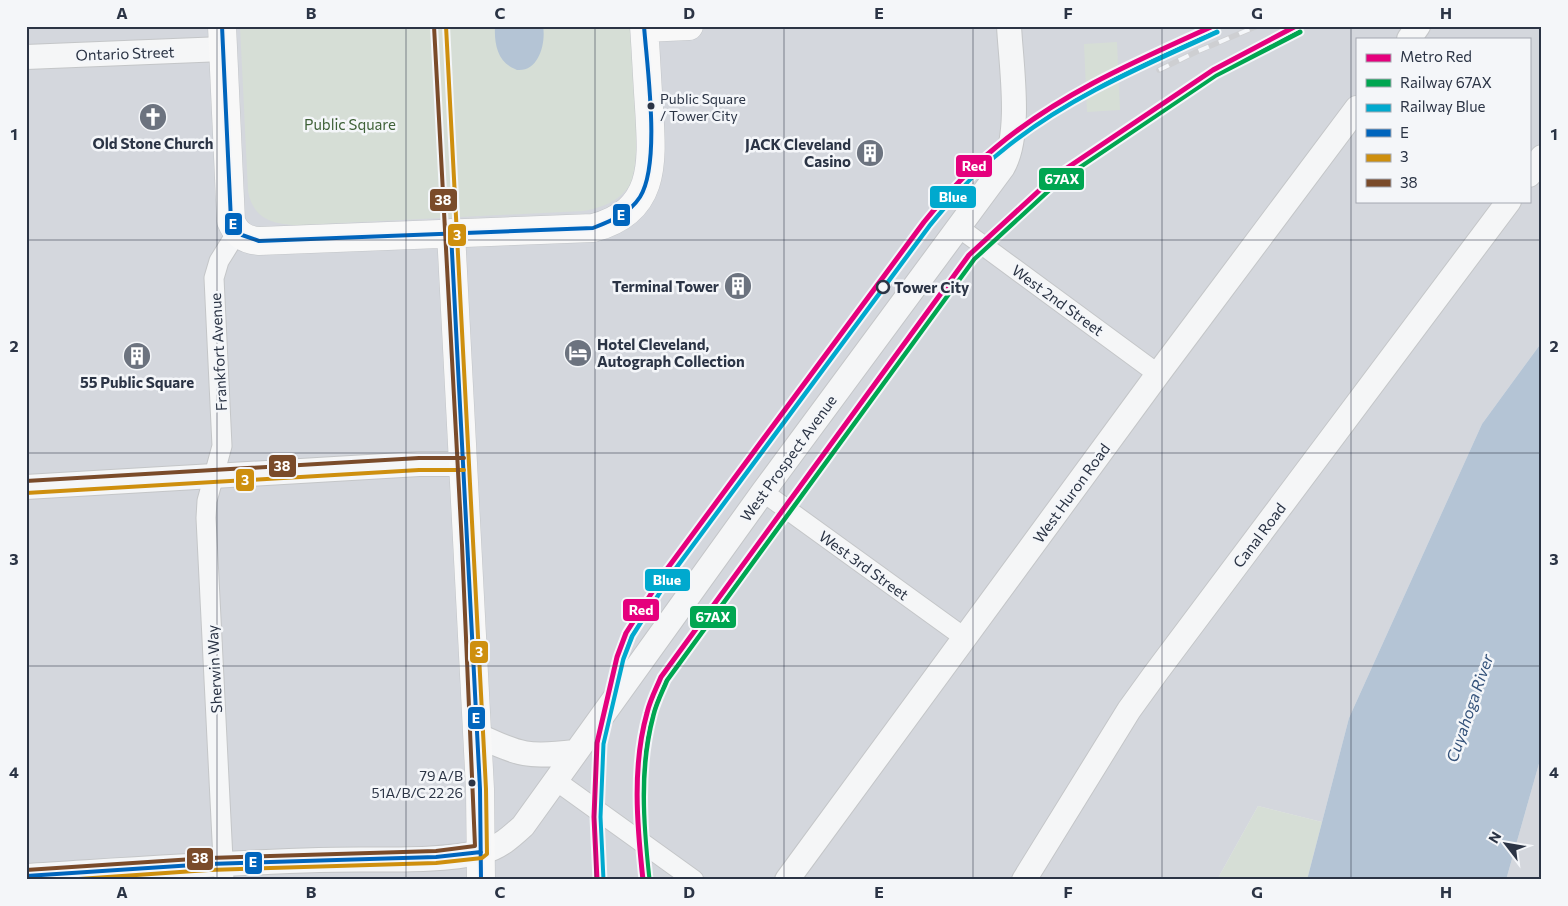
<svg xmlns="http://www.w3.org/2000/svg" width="1568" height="906" font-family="Commissioner,sans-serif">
  <rect width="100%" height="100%" fill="#e6e8ea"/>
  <path fill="#d4d7dd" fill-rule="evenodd" d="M26,26H1542V342L1482,424L1349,718L1322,822L1258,806L1217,880H26ZM1357,39H1529V201H1357Z
    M1542,753V880H1506Z"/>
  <path fill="#d6ded6" d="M240,26H630C632,59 644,162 629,186C618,202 601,208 583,211L301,225C275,225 253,220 248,191Z
    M1117,42L1120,110L1087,112L1084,44Z
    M1258,806L1322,822L1307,880H1217Z"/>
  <path fill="#b4c4d5" d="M495,26H543C546,43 539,72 517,70C498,63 494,45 495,26Z
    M1542,342V753L1506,880H1307L1349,718L1482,424Z"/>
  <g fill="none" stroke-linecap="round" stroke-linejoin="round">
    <defs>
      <path id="minor" d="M958,227L1158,374
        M763,492L965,638
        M555,780L694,880
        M224,880L206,518L207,501L222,446L214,278L219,261L237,232"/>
      <path id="tertiary" d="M1409,39L1418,26
        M26,57L223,49
        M1529,175L1542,157
        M26,487L419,464H464
        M477,735C521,755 527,758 575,752
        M26,876C124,870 221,863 319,860C368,858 435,863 482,852C499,848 511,837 523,826L763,492L1003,167C1022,133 1011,65 1009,26
        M787,880L1158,374L1357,108
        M1024,880L1129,710L1155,674L1509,201"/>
      <path id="primary" d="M222,26L231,221C236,234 245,240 259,241L593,228C658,211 652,160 649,107C647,80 646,53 644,26
        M644,28L689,26
        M451,233L480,789L481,880"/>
    </defs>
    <use href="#minor" stroke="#c4c6c8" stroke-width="21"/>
    <use href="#tertiary" stroke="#c4c6c8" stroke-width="26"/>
    <use href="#primary" stroke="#c2c5c8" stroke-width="29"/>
    <use href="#minor" stroke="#f5f6f7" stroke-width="19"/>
    <use href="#tertiary" stroke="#f5f6f7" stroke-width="24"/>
    <use href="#primary" stroke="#f8f8f8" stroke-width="28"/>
    <defs>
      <path id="rail" d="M1159,70L1196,52L1255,27"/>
    </defs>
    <use href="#rail" stroke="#cecfd2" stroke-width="5.5"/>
    <use href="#rail" stroke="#f4f6f9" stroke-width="4" stroke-dasharray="11" stroke-linecap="butt"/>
    <defs>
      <path id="bus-1" d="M222,26L231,221L242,235L259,241L593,228C611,221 629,214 640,197C661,163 647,67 644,26
        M451,233L480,789L481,880
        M26,876L209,864L436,857L481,852"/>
      <path id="bus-2" d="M26,493L419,470H464
        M64,880L209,870L436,863L482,858L487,854L486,789L446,26"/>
      <path id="bus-3" d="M26,481L419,458H464
        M26,870L209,858L436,851L475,846L462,545L434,26"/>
    </defs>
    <use href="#bus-1" stroke="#f4f6f9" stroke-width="8"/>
    <use href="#bus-2" stroke="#f4f6f9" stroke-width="8"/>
    <use href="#bus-3" stroke="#f4f6f9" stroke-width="8"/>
    <use href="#bus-1" stroke="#0065bd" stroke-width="4"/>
    <use href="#bus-2" stroke="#ce8f0e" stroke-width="4"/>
    <use href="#bus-3" stroke="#7a4b2a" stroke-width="4"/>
    <defs>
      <path id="rail-1" d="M649,879C643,825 639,769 653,716C656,703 662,692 667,680L974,259L1059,181L1216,75L1300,32"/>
      <path id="rail-2" d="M603,880L600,817L603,744L623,659L632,636L672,573L929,226C951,199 973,173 1000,152C1064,99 1142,66 1217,32"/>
    </defs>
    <use href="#rail-1" stroke="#f4f6f9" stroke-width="9"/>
    <use href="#rail-2" stroke="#f4f6f9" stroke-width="9"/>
    <use href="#rail-1" stroke="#00a651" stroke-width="5"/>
    <use href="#rail-2" stroke="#00a9ce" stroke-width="5"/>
    <defs>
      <path id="metro-1" d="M597,880L594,817L597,743L617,657L626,633L667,569L924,222C946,195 968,170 995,148C1059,94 1138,60 1213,26
        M643,880C637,825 632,766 647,713C650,700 656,689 661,677L969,255L1055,176L1213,70L1296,26"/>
    </defs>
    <use href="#metro-1" stroke="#f4f6f9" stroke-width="9"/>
    <use href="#metro-1" stroke="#e5007d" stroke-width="5"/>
  </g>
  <path fill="none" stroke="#2b3445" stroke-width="1" stroke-opacity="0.55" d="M217,26V880M406,26V880M595,26V880M784,26V880M973,26V880M1162,26V880M1351,26V880M26,240H1542M26,453H1542M26,666H1542"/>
  <defs>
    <symbol id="church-disc" viewBox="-11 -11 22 22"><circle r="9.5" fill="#6c737f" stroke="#f4f6f9"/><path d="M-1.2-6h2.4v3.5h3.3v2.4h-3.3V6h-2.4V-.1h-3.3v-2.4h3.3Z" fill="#fff"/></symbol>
    <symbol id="building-disc" viewBox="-11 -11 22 22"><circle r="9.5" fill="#6c737f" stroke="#f4f6f9"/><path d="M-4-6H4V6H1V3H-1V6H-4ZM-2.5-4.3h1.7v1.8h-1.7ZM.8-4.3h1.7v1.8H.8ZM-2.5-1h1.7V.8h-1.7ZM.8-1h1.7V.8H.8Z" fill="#fff"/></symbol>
    <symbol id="hotel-disc" viewBox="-11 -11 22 22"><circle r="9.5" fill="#6c737f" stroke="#f4f6f9"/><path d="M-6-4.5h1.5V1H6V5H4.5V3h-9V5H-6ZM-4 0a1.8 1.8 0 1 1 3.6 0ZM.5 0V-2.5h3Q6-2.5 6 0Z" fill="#fff"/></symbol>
  </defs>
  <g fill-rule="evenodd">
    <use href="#church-disc" x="137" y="101" width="32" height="32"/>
    <use href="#building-disc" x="854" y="137" width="32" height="32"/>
    <use href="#building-disc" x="722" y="270" width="32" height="32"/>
    <use href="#hotel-disc" x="562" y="337" width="32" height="32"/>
    <use href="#building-disc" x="121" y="340" width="32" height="32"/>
  </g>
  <g fill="#2b3445" stroke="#f4f6f9" stroke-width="2">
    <circle cx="651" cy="106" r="4.5"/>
    <circle cx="472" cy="783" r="4.5"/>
  </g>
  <circle fill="#f4f6f9" stroke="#2b3445" stroke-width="2.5" cx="883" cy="287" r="6"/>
  <g text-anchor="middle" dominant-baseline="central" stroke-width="5" stroke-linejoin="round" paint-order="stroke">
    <g font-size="14" fill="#2b3445" stroke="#f4f6f9" text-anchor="start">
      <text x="660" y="98">Public Square<tspan x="660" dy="17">/ Tower City</tspan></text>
      <text x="463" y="775" text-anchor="end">79 A/B<tspan x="463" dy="17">51A/B/C 22 26</tspan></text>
    </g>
    <g font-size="15" fill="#2b3445" stroke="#f4f6f9">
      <text transform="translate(125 53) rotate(-2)">Ontario Street</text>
      <text transform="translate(1058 300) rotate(36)">West 2nd Street</text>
      <text transform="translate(218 352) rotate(-93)">Frankfort Avenue</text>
      <text transform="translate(788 458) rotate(-54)">West Prospect Avenue</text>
      <text transform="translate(1071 493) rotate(-54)">West Huron Road</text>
      <text transform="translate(1259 535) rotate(-53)">Canal Road</text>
      <text transform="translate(864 565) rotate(36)">West 3rd Street</text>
      <text transform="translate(214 669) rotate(-93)">Sherwin Way</text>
    </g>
    <g font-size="15" fill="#3f6138" stroke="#f4f6f9">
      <text x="350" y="124">Public Square</text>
    </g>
    <g font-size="15" font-weight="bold" fill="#2b3445" stroke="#f4f6f9">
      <text x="153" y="143">Old Stone Church</text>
      <text x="851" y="144" text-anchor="end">JACK Cleveland<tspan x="851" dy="17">Casino</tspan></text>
      <text x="719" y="286" text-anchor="end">Terminal Tower</text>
      <text x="597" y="344" text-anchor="start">Hotel Cleveland,<tspan x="597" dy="17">Autograph Collection</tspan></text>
      <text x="137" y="382">55 Public Square</text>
    </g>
    <g font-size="15" font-weight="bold" fill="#2b3445" stroke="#f4f6f9" text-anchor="start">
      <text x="894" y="287">Tower City</text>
    </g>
    <g font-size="16" font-style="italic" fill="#34527a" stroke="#f4f6f9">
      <text transform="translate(1469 708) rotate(-71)">Cuyahoga River</text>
    </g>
  </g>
  <g stroke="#f4f6f9" stroke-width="2">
    <rect x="955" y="154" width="38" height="24" rx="5" fill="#e5007d"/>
    <rect x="1038" y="167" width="47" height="24" rx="5" fill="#00a651"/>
    <rect x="929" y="185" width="48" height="24" rx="5" fill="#00a9ce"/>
    <rect x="429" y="188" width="29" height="24" rx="5" fill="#7a4b2a"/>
    <rect x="612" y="203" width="19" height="24" rx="5" fill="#0065bd"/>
    <rect x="224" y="212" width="19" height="24" rx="5" fill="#0065bd"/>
    <rect x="447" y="223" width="20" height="24" rx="5" fill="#ce8f0e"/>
    <rect x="268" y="454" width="29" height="24" rx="5" fill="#7a4b2a"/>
    <rect x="235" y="468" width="20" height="24" rx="5" fill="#ce8f0e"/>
    <rect x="644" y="568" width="47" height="24" rx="5" fill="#00a9ce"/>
    <rect x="622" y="598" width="38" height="24" rx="5" fill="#e5007d"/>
    <rect x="689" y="605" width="48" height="24" rx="5" fill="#00a651"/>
    <rect x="469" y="640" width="20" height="24" rx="5" fill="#ce8f0e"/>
    <rect x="467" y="706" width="19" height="24" rx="5" fill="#0065bd"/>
    <rect x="186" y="847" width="28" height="24" rx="5" fill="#7a4b2a"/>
    <rect x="244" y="851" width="19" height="24" rx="5" fill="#0065bd"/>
  </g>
  <g font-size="14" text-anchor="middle" font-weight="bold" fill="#fff">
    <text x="974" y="171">Red</text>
    <text x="1062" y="184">67AX</text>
    <text x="953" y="202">Blue</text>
    <text x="443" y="205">38</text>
    <text x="621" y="220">E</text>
    <text x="233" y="229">E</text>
    <text x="457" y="240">3</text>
    <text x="282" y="471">38</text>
    <text x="245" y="485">3</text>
    <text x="667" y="585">Blue</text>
    <text x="641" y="615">Red</text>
    <text x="713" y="622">67AX</text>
    <text x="479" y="657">3</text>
    <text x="476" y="723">E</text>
    <text x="200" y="863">38</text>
    <text x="253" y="867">E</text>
  </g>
  <rect width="1568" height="906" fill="none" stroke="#f4f6f9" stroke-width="55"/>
  <rect x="1356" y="38" width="175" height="165" fill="#f4f6f9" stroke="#a4a8b1"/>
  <rect x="1366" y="54" width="25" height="8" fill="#e5007d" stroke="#a4a8b1"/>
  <text x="1400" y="62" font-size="15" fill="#2b3445">Metro Red</text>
  <rect x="1366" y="79" width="25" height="8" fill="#00a651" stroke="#a4a8b1"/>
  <text x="1400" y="88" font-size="15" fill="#2b3445">Railway 67AX</text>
  <rect x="1366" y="104" width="25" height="8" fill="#00a9ce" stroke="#a4a8b1"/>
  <text x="1400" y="112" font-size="15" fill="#2b3445">Railway Blue</text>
  <rect x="1366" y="129" width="25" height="8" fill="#0065bd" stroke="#a4a8b1"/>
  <text x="1400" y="138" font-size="15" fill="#2b3445">E</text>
  <rect x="1366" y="154" width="25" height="8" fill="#ce8f0e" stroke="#a4a8b1"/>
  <text x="1400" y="162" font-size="15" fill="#2b3445">3</text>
  <rect x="1366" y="179" width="25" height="8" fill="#7a4b2a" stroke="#a4a8b1"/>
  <text x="1400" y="188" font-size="15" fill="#2b3445">38</text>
  <g transform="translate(1506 844) rotate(301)" stroke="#f4f6f9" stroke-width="4" paint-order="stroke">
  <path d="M0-4L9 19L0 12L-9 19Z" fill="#2b3445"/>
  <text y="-8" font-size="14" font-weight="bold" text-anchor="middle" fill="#2b3445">N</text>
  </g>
  <rect x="28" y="28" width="1512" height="850" fill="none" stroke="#2b3445" stroke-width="2"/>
  <g font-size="16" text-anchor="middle" font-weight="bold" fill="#2b3445">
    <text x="122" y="19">A</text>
    <text x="311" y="19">B</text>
    <text x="500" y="19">C</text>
    <text x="689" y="19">D</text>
    <text x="879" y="19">E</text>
    <text x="1068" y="19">F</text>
    <text x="1257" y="19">G</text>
    <text x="1446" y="19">H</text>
    <text x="14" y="140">1</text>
    <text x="1554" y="140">1</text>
    <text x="14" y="352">2</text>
    <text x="1554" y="352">2</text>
    <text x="14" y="565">3</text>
    <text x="1554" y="565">3</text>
    <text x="14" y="778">4</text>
    <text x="1554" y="778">4</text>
    <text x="122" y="898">A</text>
    <text x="311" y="898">B</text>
    <text x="500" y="898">C</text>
    <text x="689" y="898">D</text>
    <text x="879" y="898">E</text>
    <text x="1068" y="898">F</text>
    <text x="1257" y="898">G</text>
    <text x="1446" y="898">H</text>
  </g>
</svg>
